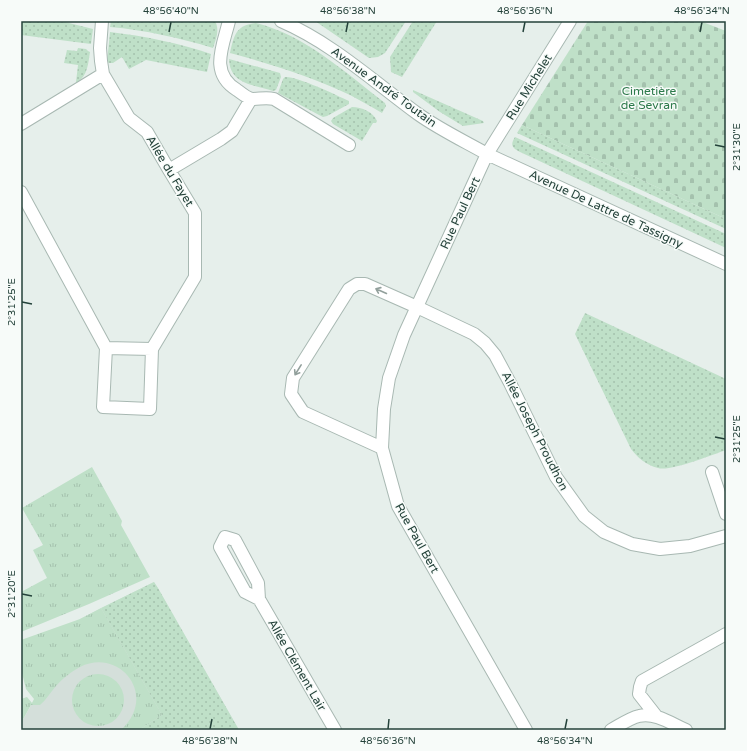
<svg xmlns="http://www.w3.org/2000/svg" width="747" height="751" font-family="'Varela Round',sans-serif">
  <defs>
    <pattern id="grass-tufts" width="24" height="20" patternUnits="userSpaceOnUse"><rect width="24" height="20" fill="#bfe0c8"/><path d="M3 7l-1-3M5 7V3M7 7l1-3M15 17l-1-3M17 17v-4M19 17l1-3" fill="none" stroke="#a4c1ad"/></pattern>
    <pattern id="cemetery-stones" width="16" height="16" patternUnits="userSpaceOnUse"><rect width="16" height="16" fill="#bfe0c8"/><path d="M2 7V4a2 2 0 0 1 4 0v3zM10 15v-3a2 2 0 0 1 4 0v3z" fill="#a4c1ad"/></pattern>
    <pattern id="garden-dots" width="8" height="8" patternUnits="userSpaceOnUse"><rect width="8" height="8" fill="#bfe0c8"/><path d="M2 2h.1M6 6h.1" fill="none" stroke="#a4c1ad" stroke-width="1.8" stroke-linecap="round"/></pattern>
  </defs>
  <rect width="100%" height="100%" fill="#e6efeb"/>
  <path fill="#d4dfda" d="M154,582L239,730H21V723L80,619Z"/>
  <path fill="url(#grass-tufts)" d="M92,467L122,521L121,525L150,577L89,604L21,632V592L47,578L33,550L43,545L22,508Z
    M101,608L162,715L139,730H121C159,695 119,647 80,667C71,672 62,679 56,686C50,693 46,700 40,705H31L21,723V699L27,697L32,703L34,699L26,689L21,669V640L80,619Z
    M72 700a26 26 0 1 1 52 0a26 26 0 1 1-52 0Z"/>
  <path fill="url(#cemetery-stones)" d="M588,21H700L726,31V219L522,125Z"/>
  <path fill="url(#garden-dots)" d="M21,21H61L93,29L91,44L21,35Z
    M111,21H215C220,30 216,39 213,48C180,38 145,30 110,27Z
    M315,21H406L385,53L378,57L369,58Z
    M413,21H437L402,77L391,72L390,57Z
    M256,23C305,35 346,73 385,103L386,106L382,113C372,107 361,101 350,95C312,77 271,64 230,53C234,35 236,25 256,23Z
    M110,32C144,36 179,43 211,54L207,72L146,60L129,69L122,57L113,63H109L107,62Z
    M78,48L86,49L88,51L90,52C88,64 88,74 78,82H76L78,65L64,63L67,50L77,51Z
    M229,59L280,73L281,77L276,90L273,91C253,84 230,85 229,59Z
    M285,77C297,76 336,95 349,101V104L327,116L323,117L319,115L278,93L283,79Z
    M413,90L483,121L484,123L463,126L440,112L413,92Z
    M352,107C362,107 373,112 377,121L376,123H373L362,141L333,124L331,121L333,118Z
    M522,125L726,219V229L517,133Z
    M515,137L726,234V248L520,152C512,148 510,145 515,137Z
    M585,313L726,379V450C712,455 669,472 658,468C646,465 638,458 631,449L575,334Z
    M154,582L158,588L239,730H139L162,715L101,608Z"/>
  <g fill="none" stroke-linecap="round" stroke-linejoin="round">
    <defs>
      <path id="minor" d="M229,21C223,46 209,73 237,90C241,93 248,99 253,99C260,99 266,97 274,99L349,145
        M281,21C332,43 373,81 418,114C439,129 464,141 487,154L726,264
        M21,124L103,74
        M169,170L221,139L232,131L251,99
        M21,192L106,348L152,349L195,277V213L169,170L147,132L129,118L103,74L101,61L100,48L102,21
        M106,348L103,407L150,409L152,349
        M382,448L303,412L291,394L293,378L349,289L357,284H365L417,307L474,334L485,343L495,355L510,383L556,477L584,516L604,532L632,544L660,549L690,546L726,536
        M712,472L726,514
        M259,599L245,592L220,547L225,537L235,540L258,583L259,599L335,730
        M657,717L639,694L640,687L642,681L726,634
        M526,730L398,506L382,448L384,409L389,378L404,335L487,154L570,21
        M611,730C620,725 630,718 639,716C655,712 672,724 686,730"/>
    </defs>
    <use href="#minor" stroke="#a8b8b2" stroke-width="14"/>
    <use href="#minor" stroke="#fff" stroke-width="12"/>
  </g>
  <defs><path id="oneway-shaft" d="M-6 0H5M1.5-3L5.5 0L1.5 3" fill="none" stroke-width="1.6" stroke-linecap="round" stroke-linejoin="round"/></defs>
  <g stroke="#92a09c">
    <use href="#oneway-shaft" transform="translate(381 291) rotate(-156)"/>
    <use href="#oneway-shaft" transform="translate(298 370) rotate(122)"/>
  </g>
  <path fill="none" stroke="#24423a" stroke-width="1.5" d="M169,32L171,22M346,32L348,22M523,32L525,22M700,32L702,22M715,145L725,147M22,302L32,304M715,437L725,439M22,594L32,596M210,729L212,719M388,729L389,719M565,729L567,719"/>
  <g text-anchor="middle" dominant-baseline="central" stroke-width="3" stroke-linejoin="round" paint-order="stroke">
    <g font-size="12" fill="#24423a" stroke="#f7fbf9">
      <text transform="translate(384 87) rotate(36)">Avenue André Toutain</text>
      <text transform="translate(529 87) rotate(-58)">Rue Michelet</text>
      <text transform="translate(170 171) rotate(59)">Allée du Fayet</text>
      <text transform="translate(606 209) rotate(25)">Avenue De Lattre de Tassigny</text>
      <text transform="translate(460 213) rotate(-65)">Rue Paul Bert</text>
      <text transform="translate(535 431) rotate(63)">Allée Joseph Proudhon</text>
      <text transform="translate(417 538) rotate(61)">Rue Paul Bert</text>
      <text transform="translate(297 665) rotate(60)">Allée Clément Lair</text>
    </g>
    <g font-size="12" fill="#2d7a4b" stroke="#f7fbf9">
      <text x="649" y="91">Cimetière<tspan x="649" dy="14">de Sevran</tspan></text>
    </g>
  </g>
  <rect width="747" height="751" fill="none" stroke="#f7fbf9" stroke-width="44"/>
  <rect x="22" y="22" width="703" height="707" fill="none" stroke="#24423a" stroke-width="1.5"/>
  <g font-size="10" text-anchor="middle" fill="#24423a">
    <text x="171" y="14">48°56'40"N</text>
    <text x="348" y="14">48°56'38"N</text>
    <text x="525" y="14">48°56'36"N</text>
    <text x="702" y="14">48°56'34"N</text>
    <text transform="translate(736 147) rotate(-90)" y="4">2°31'30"E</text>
    <text transform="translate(11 302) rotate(-90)" y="4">2°31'25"E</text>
    <text transform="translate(736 439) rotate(-90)" y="4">2°31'25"E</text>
    <text transform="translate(11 594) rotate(-90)" y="4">2°31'20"E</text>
    <text x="210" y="744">48°56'38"N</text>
    <text x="388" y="744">48°56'36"N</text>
    <text x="565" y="744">48°56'34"N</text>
  </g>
</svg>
